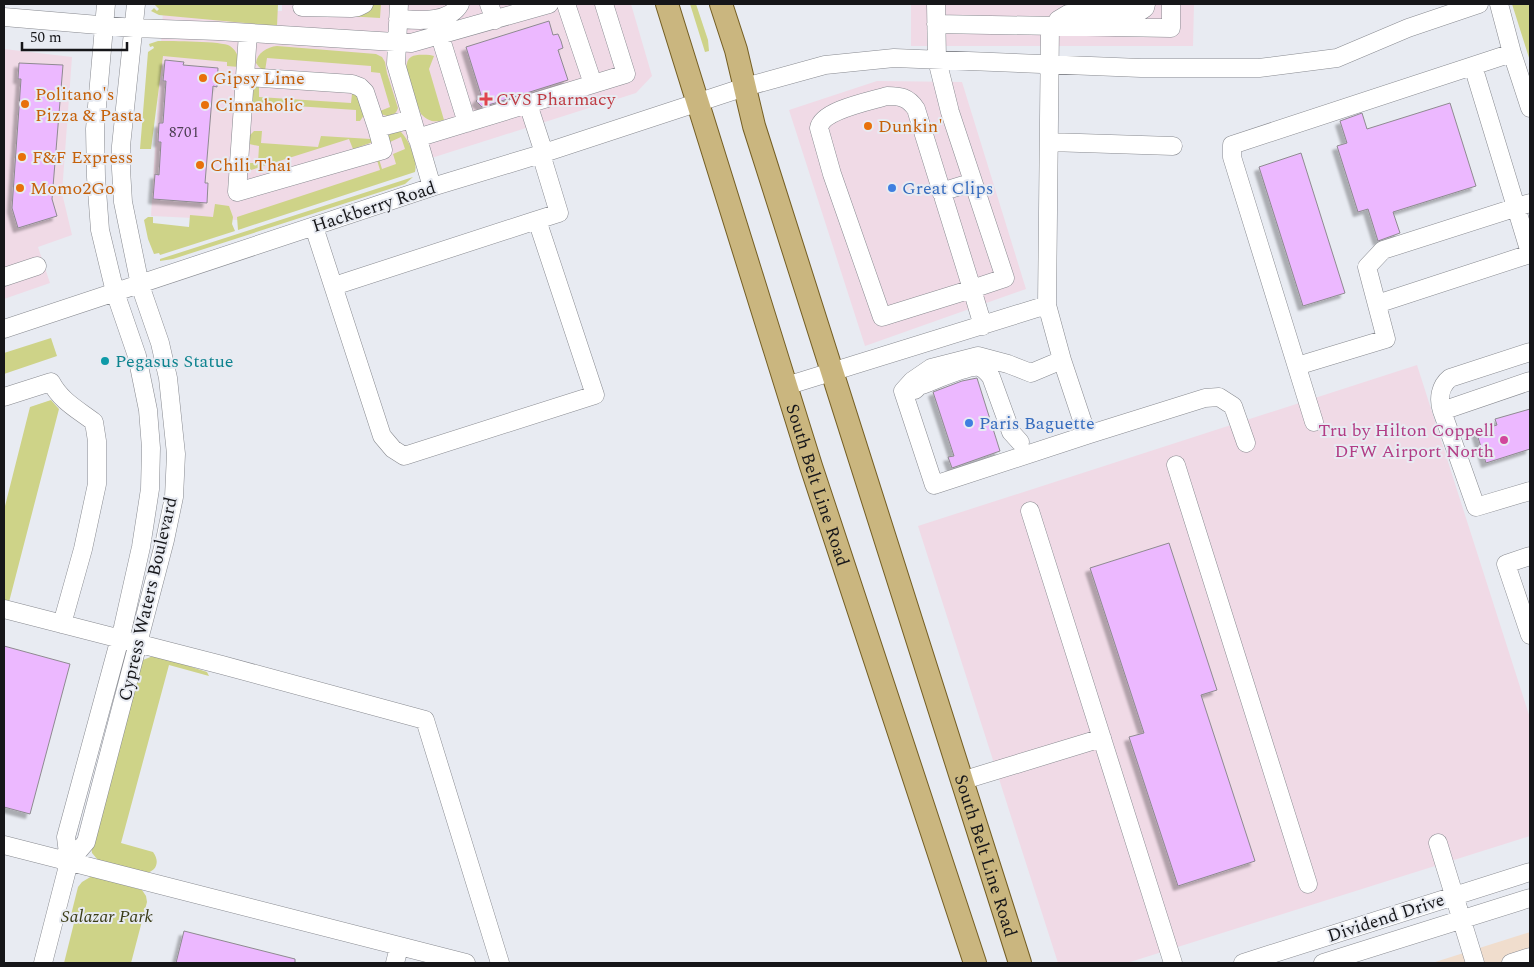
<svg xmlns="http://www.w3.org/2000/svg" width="1534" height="967" font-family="Spectral,serif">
  <defs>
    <filter id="shadow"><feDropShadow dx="-4.5" dy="4.5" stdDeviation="1" flood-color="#0004"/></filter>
  </defs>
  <rect width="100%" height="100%" fill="#e8ebf2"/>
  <path fill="#f0dae6" d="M282,4H631L652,76L636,93L237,220L151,216L163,10L282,11Z
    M911,4H1194L1193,46H911Z
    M4,49L72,57L62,193L72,235L38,247L50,283L4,299Z
    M877,81L962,82L1026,289L865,346L789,110Z
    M1417,365L1530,718V836L1127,963H1058L918,526Z"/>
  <path fill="#f0ddcd" d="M1530,932V963H1432Z"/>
  <path fill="#ced388" d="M154,4H278L277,26L159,15L151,11L154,8L157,11L159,9Z
    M370,4H381L380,18L311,14Z
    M690,4H696L708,40L709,51L705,52Z
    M1512,4H1530V61Z
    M158,41C171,41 222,41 230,46C238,52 239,58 239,67L227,66V62L163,56L151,149H140L148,52L154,48L153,46L150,47L149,44Z
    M277,46L376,54L382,57L385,62L387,73L398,108C396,114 393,115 387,116L381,114L380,111L390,107L380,73L371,72V66L267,58L265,71L259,67L256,63C257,53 267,47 277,46Z
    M430,55L434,56L429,69L444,120C434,123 428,121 421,114C417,102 398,65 411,57C416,54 424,55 430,55Z
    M254,86H259V97L351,103L352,94H356L364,115L360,121H356V110L252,103Z
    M254,131H262L261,143L318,147L321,136L371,139L373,142L353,149L349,139L251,170L246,171L247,163H258L259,146L249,144V136Z
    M395,131L401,132C409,140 418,161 415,172L238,230L237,217L380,170L377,160L379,159L382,169L396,164L393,154L405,149L401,137L390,142L388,136L390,134Z
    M413,177L405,184L173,259L160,261V259Z
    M215,204L229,206L233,217L232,224L235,231L160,255L159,253L154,254L148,239L144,220L148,217H153V223L189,227L190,215L213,217Z
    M51,338L57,356L4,374V353Z
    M51,400L59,409L9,602L4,601V510L30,407Z
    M153,656H158L207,672L209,676L169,665L121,843L153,852C160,861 157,872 145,873L98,860L92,853L91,846L140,665L143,660Z
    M92,876L142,890L146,896L147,902L131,963H64L74,923L71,915L78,887L82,882Z"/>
  <path fill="#ecb8ff" stroke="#8e8a90" filter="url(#shadow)" d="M549,21L553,35L558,34L561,41L563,48L558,50L568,80L482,107L476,101L481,95L466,47Z
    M165,60L184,62L183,65L218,68L217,87L213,86L205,183H208L207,203L153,199L155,174L159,175L161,142H158L159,123H163L166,81H163Z
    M19,63L63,65L52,199L57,216L18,228L12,208L21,79H18Z
    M1450,103L1476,186L1393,212L1400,233L1378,241L1368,209L1358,212L1337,146L1347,143L1340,121L1362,113L1367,129Z
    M1301,153L1345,293L1303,306L1259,167Z
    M977,378L1000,451L952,468L948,457L954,456L933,392L962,381Z
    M1530,409V449L1486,463L1476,431L1497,425L1495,419Z
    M1169,543L1217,690L1201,695L1255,861L1178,886L1129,737L1144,733L1090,568Z
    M4,646L70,664L30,814L4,807Z
    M184,931L295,959V963H176Z"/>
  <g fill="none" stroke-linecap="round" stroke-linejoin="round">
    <defs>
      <path id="minor" d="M399,4L396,64L432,187
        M489,4L495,20
        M566,4L593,84
        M936,4L937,60L950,112L1005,278L972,289L983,326
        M1499,4L1512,53L1530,108
        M302,7L351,8L358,7L364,4
        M4,17L134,28L218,31L411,43L549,4
        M398,19C417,20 449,24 460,4
        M936,24L1171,28V4
        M1055,26L1058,20L1068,14H1136L1145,8L1146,4
        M248,33L237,192L383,150L377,128L412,119
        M440,36L467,123
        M1473,66L1530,253
        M245,77L352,84L360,87L365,92L377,128
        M887,96C900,96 908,97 916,109L972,289L882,317L832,174L819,128C822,110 871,101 887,96Z
        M528,104L544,153
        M417,138L626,74L604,4
        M1049,142L1173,146
        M941,192L973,182
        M314,227L382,436L393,449L404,456L595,395L537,220L559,213L541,154
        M4,277L37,266
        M334,286L537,220
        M1377,304L1530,254
        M1047,305L1062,360L1087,435L1205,398L1219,397L1233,406L1246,443
        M4,329L432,187L541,154L745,87L825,65L894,58L1141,68H1259L1337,58L1408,28L1479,4
        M1530,352L1450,378C1440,386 1438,399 1442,411L1476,507L1530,491
        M1062,360L1031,373L1008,364L978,356L931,368L912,381L903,391L934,485L1087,435
        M1297,366L1386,339L1367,267L1383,250L1530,203
        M786,386L1047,305L1050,26
        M915,390L919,386C931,382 968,365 979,367C985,369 988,373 991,377L1011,432L1020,442
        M4,397L51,382C61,401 77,409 94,422L97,441V484L83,549L62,624
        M1442,411L1530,381
        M1314,422L1232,157V145L1512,53
        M1176,465L1308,884
        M1030,511L1173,963
        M1530,556L1506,564L1530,635
        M4,609L222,665L425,720L500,963
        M961,781L1102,738
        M1438,843L1475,963
        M4,845L466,963
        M69,862L86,842L165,540L174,497L176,454L168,378L160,343L140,285L123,202L121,169V146L136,4
        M43,963L69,862L66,837L123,627L141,547L150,489L151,448L148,410L137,356L115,292L100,230L96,177L95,129L106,4
        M395,963L399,947
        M1243,963L1530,872
        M1323,963L1530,898
        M1511,963L1530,957"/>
      <g id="major">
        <path id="s1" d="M667,4L811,466L975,963"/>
        <path id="s2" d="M721,4L736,50L754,126L1020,963"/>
      </g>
    </defs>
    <use href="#minor" stroke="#888a90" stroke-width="19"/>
    <use href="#major" stroke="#745e23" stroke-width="24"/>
    <use href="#minor" stroke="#fff" stroke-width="18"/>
    <use href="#major" stroke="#cab67f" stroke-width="22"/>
  </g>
  <g fill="#e8710a" stroke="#e8ebf2" stroke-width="2">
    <circle cx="203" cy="78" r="5"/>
    <circle cx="25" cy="104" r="5"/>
    <circle cx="205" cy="105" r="5"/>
    <circle cx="868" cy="126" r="5"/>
    <circle cx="22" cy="157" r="5"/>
    <circle cx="200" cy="165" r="5"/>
    <circle cx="20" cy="188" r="5"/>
  </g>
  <path fill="#e0444e" stroke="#e8ebf2" stroke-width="2" d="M483.5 91.5h5v5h5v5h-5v5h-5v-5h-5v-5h5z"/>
  <g fill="#3f7fe0" stroke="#e8ebf2" stroke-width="2">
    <circle cx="892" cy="188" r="5"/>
    <circle cx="969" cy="423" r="5"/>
  </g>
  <circle fill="#0f9aa8" stroke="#e8ebf2" stroke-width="2" cx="105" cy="361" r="5"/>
  <circle fill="#d1479c" stroke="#e8ebf2" stroke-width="2" cx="1504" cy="440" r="5"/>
  <g text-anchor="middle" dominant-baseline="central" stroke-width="4" stroke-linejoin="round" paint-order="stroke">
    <g font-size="15" fill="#4c3e52">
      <text x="184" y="132">8701</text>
    </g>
    <g font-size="18" fill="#c56008" stroke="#e8ebf2" text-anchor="start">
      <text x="213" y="78">Gipsy Lime</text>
      <text x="35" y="94">Politano's<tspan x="35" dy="21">Pizza &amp; Pasta</tspan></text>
      <text x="215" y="105">Cinnaholic</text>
      <text x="878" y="126">Dunkin'</text>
      <text x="32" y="157">F&amp;F Express</text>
      <text x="210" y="165">Chili Thai</text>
      <text x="30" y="188">Momo2Go</text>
    </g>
    <g font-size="18" fill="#be3a42" stroke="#e8ebf2" text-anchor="start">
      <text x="496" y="99">CVS Pharmacy</text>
    </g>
    <g font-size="18" fill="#366cbe" stroke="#e8ebf2" text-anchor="start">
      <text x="902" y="188">Great Clips</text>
      <text x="979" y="423">Paris Baguette</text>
    </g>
    <g font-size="18" fill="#161619" stroke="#e8ebf2">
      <text transform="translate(374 207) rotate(-18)">Hackberry Road</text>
      <text stroke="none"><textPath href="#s1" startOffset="504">South Belt Line Road</textPath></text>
      <text transform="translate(148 599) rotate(-77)">Cypress Waters Boulevard</text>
      <text stroke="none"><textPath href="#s2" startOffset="892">South Belt Line Road</textPath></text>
      <text transform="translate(1386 918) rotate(-18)">Dividend Drive</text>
    </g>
    <g font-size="18" fill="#0d838f" stroke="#e8ebf2" text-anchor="start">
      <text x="115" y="361">Pegasus Statue</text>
    </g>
    <g font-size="18" fill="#b23c85" stroke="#e8ebf2" text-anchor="end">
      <text x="1494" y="430">Tru by Hilton Coppell<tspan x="1494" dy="21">DFW Airport North</tspan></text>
    </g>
    <g font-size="18" font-style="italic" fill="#3b3d17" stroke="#e8ebf2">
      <text x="107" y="916">Salazar Park</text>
    </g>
  </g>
  <rect width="1534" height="967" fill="none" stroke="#161619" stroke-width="10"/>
  <path d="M22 42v8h105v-8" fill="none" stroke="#161619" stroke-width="2.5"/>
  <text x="30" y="42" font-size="15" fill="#161619" stroke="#e8ebf2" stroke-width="4" paint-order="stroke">50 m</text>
</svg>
